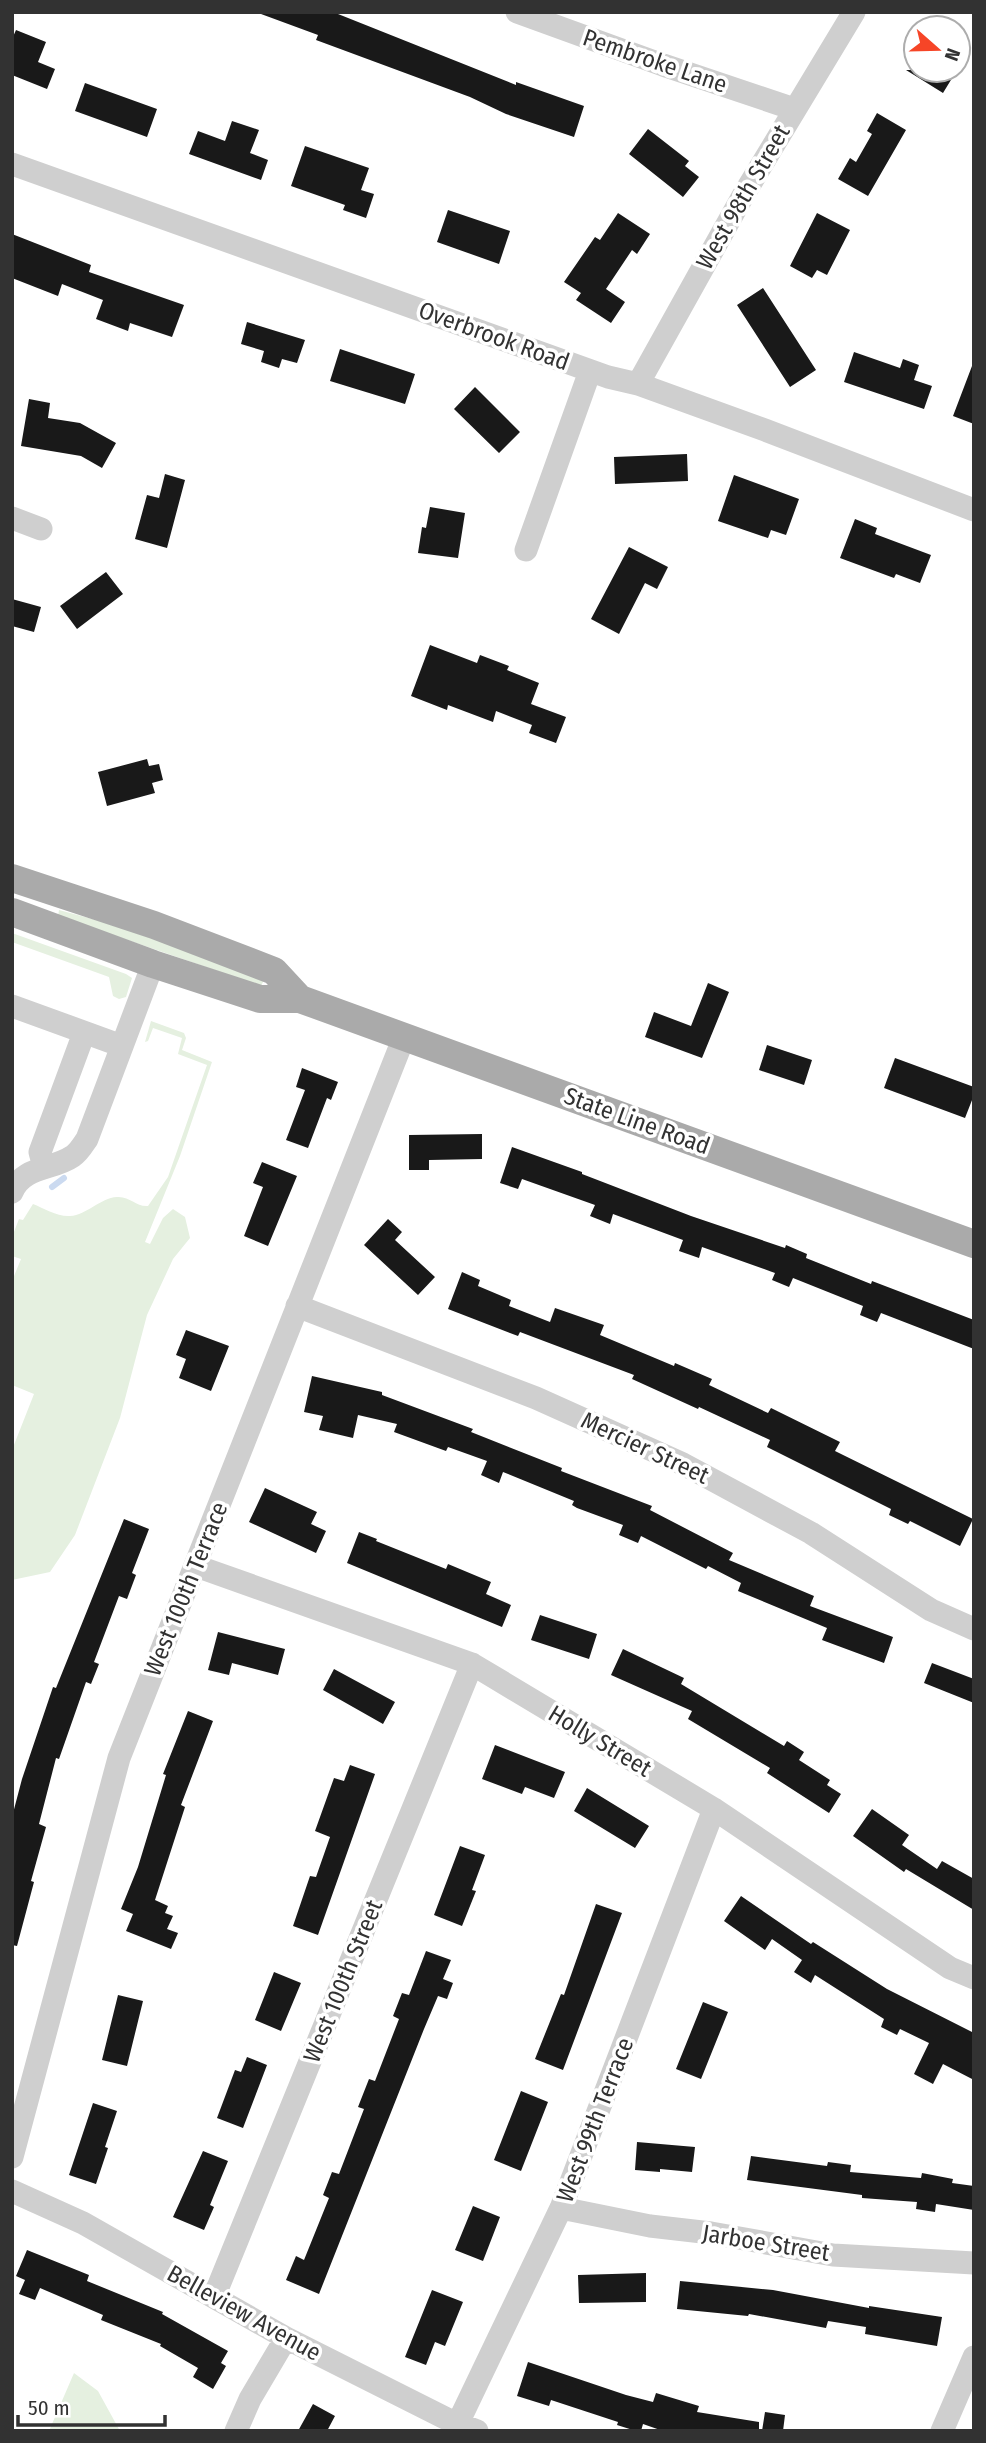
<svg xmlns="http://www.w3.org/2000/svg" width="986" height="2443" font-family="'Fira Sans Condensed',sans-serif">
  <rect width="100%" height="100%" fill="#fff"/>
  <path fill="#e5f0e0" d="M59,910L137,931L264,980L261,986L58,916Z
    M12,933L126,974L132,978L126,997L119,999L113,996L109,977L12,942Z
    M151,1021L184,1033L186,1038L182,1050L212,1062L180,1156L145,1242L150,1244L163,1218L173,1209L185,1217L190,1238L173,1259L147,1315L120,1418L75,1535L50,1572L12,1580V1450L34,1394L12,1385V1281L21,1259L12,1256V1237L19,1219L23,1220L33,1204C43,1208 58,1217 70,1216C87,1215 100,1198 117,1197C130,1196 136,1207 148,1206L168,1177L207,1065L178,1054L182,1038L153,1028L148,1041L145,1042Z
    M74,2373L98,2391L120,2431H49Z"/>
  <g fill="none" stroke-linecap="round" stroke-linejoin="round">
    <path stroke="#cbdaf0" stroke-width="6" d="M52,1187L64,1178"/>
  </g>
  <path fill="#191919" d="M262,12H333L516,85V82L584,106L574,137L506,114L470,97L316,40L318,35L261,14Z
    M16,30L46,42L38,62L55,69L47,89L12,75V39Z
    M906,70H957L943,93Z
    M85,83L157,109L147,137L75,111Z
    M877,113L906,130L868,196L838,179L850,158L856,162L872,134L867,131Z
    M232,121L259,130L250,153L268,160L261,180L189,154L198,131L225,141Z
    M648,129L689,161L685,166L699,177L683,197L629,154Z
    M305,146L369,168L361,190L374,194L366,218L343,210L345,205L291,186Z
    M448,210L510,231L499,264L437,242Z
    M618,213L650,234L637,254L632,250L606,289L625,302L611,323L576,300L581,293L564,282L595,237L600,240Z
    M817,213L850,230L827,275L817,270L812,278L790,266Z
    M12,234L91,265L89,272L184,305L172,337L130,323L128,331L96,319L103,300L62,284L58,296L12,278Z
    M763,288L816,370L790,387L737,305Z
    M247,322L305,340L297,363L282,359L279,368L261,362L264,351L241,344Z
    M340,349L415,374L405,404L330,381Z
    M854,352L900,368L903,359L919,365L914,380L932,386L924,409L844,382Z
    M972,366H974V424L953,416Z
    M475,387L520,432L499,453L454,409Z
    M29,399L50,403L48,418L80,423L116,443L102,468L81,456L21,446Z
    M687,454L688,481L615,484L614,457Z
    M165,474L185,480L167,548L135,539L147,495L159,498Z
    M734,475L799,499L786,535L771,530L768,538L718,521Z
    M430,507L465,513L458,558L418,553L422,527L426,528Z
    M855,519L877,528L875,534L931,555L920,583L896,574L894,578L840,558Z
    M629,547L668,567L657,589L645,583L619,634L591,619Z
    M106,572L123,594L77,629L60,606Z
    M12,599L41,607L34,632L12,626Z
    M430,645L477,663L480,655L509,666L507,670L539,683L531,704L566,717L556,743L529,733L532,725L496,711L493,722L448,705L447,710L411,696Z
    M147,759L149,766L159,764L163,780L152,783L155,793L107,806L98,772Z
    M708,983L729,992L702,1058L645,1037L654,1012L691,1026Z
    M767,1045L812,1060L804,1085L759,1070Z
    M895,1058L974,1087V1095L965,1118L884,1088Z
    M302,1068L338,1082L331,1100L327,1098L308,1148L286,1140L305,1090L296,1087Z
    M482,1134V1159L429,1160V1170H409V1135Z
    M512,1147L582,1172V1174L691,1216L785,1248L786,1245L807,1254L806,1258L871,1284L872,1281L974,1320V1349L881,1313L877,1322L860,1315L863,1306L793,1278L789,1287L772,1280L775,1273L702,1247L699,1258L679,1251L683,1240L613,1214L610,1224L590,1216L595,1205L522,1179L518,1189L500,1183Z
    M262,1162L297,1176L268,1246L244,1236L263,1187L253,1183Z
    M388,1219L402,1232L395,1240L435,1277L418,1295L364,1245Z
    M462,1272L480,1280L478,1286L511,1300L509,1306L550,1322L555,1308L604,1325L600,1335L674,1366L675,1363L712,1379L709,1385L768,1413L771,1408L840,1442L835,1451L973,1519L960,1546L910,1521L908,1524L889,1515L891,1509L767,1447L770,1440L699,1407L698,1409L632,1379L634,1375L520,1332L518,1336L448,1309Z
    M186,1330L229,1346L211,1391L179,1378L186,1359L176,1355Z
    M312,1376L382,1392V1395L473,1429L471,1432L562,1468L561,1471L652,1506L650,1510L733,1553L729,1560L814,1596L810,1606L893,1637L884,1663L822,1640L827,1628L738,1591L741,1583L708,1566L706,1569L641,1536L638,1543L619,1535L623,1525L577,1508L572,1505L574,1501L503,1472L499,1483L481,1475L487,1461L448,1447L446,1451L394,1432L397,1424L358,1415L353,1438L319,1430L323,1416L304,1412Z
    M265,1488L317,1512L311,1524L326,1531L316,1553L249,1522Z
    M124,1519L149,1529L132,1573L136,1575L127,1599L119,1596L94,1662L99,1664L91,1684L86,1682L59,1759L56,1758L39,1824L46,1827L31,1881L34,1882L17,1946L12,1945V1817L22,1779L53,1687L56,1688Z
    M359,1532L377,1539L376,1541L446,1569L448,1564L491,1582L486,1594L511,1605L502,1627L347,1563Z
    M540,1615L597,1634L589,1659L531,1640Z
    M218,1632L285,1649L278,1675L232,1663L229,1675L208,1670Z
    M623,1649L684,1678L681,1684L784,1746L787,1741L804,1752L799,1760L830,1780L827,1785L841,1794L829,1813L767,1773L770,1768L688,1719L692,1711L611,1675Z
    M932,1663L974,1679V1703L924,1683Z
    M334,1669L395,1702L383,1724L323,1690Z
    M188,1711L213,1721L181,1805L185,1807L155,1900L168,1906L165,1913L173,1916L167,1929L178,1933L171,1949L126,1931L133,1914L121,1909L138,1867L166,1775L163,1774Z
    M495,1745L565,1772L554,1798L525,1787L522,1794L482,1779Z
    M350,1765L375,1774L318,1935L293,1926L310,1876L316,1877L330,1837L315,1831L334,1778L344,1781Z
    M587,1788L649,1826L635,1848L574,1811Z
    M872,1809L909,1835L902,1845L937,1869L942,1861L974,1879V1910L906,1869L904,1872L853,1836Z
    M460,1846L485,1855L472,1890L476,1891L462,1926L434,1915Z
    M741,1896L811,1944L813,1942L887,1989L974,2033V2080L943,2064L933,2084L914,2074L929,2043L900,2029L897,2035L881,2027L884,2019L815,1975L811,1983L794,1972L802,1960L772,1939L765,1950L724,1921Z
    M596,1904L622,1913L563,2070L535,2059L561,1994L564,1995Z
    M426,1951L451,1960L443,1979L453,1983L447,1999L438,1996L424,2029L319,2294L286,2280L296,2256L304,2260L329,2198L323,2195L332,2172L339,2174L364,2109L358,2107L369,2079L375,2081L399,2019L393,2016L402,1993L409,1995Z
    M274,1972L301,1983L281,2031L255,2020Z
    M118,1995L143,2001L127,2066L102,2060Z
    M703,2002L728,2012L701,2079L676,2069Z
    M247,2057L267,2065L243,2128L217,2118L235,2070L241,2072Z
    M521,2091L548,2102L521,2171L494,2160Z
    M93,2103L117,2111L105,2147L108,2148L96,2184L69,2175Z
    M637,2142L695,2147L692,2172L660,2169V2172L635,2170Z
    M203,2151L228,2161L210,2205L214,2207L204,2230L173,2217Z
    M751,2156L827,2166L828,2162L851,2165L850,2172L921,2178L922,2173L953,2179L952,2183L974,2186V2210L936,2204L935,2212L916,2209L917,2202L862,2198V2195L747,2180Z
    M473,2206L500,2217L483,2261L455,2250Z
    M27,2250L89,2275L87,2281L163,2312L162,2314L228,2351L221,2363L226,2366L213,2389L193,2377L198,2368L160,2346L161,2344L101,2320L103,2315L40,2288L35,2300L19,2294L25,2280L16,2276Z
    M646,2273V2302L579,2303L578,2275Z
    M680,2281L773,2290L869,2308V2306L942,2317L937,2346L865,2334L866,2327L828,2321L826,2328L749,2314L748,2316L677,2309Z
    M432,2290L463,2302L445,2346L435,2342L426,2365L405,2357Z
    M528,2362L626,2395L653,2402L656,2393L699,2406L697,2412L759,2422V2431H663L643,2424L641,2431H636L617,2425L618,2422L551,2400L549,2406L517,2396Z
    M313,2404L335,2416L327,2431H298Z
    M765,2412L785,2415L783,2431H762Z"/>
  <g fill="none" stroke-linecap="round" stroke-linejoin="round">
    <path stroke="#cfcfcf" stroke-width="23" d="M517,12L663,65L794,109
      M12,164L608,377L638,384L765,430L974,510
      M638,384L744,194L854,12
      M12,518L41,529
      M526,550L590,371
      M12,1006L122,1046
      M44,1167L40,1152L84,1033
      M12,1192C23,1166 53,1170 73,1156C79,1152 83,1145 87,1139L153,964
      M297,1306L536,1398L683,1464L811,1533L931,1610L974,1629
      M196,1566L472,1664L714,1809L950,1968L974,1978
      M12,2157L119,1758L404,1037
      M12,2191L83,2223L286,2338L449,2420L477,2431
      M561,2208L650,2226L711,2233L833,2255L974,2263
      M214,2297L472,1664
      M458,2423L561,2208L714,1809
      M236,2431L250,2399L286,2338
      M942,2431L974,2357"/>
    <path stroke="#aaa" stroke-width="28" d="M12,878L154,925L274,971L300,999
      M12,912L153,964L260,999H300L974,1244"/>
  </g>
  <g text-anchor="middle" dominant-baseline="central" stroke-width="7" stroke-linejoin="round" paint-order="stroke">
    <g font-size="24" fill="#323232" stroke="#fff">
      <text transform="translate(655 61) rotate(19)">Pembroke Lane</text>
      <text transform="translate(743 197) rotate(-60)">West 98th Street</text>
      <text transform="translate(494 336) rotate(20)">Overbrook Road</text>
      <text transform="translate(637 1121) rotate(20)">State Line Road</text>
      <text transform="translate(645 1448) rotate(25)">Mercier Street</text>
      <text transform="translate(186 1589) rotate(-68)">West 100th Terrace</text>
      <text transform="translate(600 1741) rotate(31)">Holly Street</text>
      <text transform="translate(343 1981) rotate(-68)">West 100th Street</text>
      <text transform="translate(595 2120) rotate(-69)">West 99th Terrace</text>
      <text transform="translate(766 2243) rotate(9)">Jarboe Street</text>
      <text transform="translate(244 2313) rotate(29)">Belleview Avenue</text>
    </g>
  </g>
  <rect width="986" height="2443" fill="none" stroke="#323232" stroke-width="28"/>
  <g transform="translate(937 49) rotate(110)"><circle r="33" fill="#ffffff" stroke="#adadad" stroke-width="2"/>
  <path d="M0-5L12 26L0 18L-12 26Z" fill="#f64527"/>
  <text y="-10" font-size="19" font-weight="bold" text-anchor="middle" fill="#323232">N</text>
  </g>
  <path d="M18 2415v10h147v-10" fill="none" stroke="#323232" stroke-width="3.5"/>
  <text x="28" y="2415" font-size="21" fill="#323232" stroke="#ffffff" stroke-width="5" paint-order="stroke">50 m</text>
</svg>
